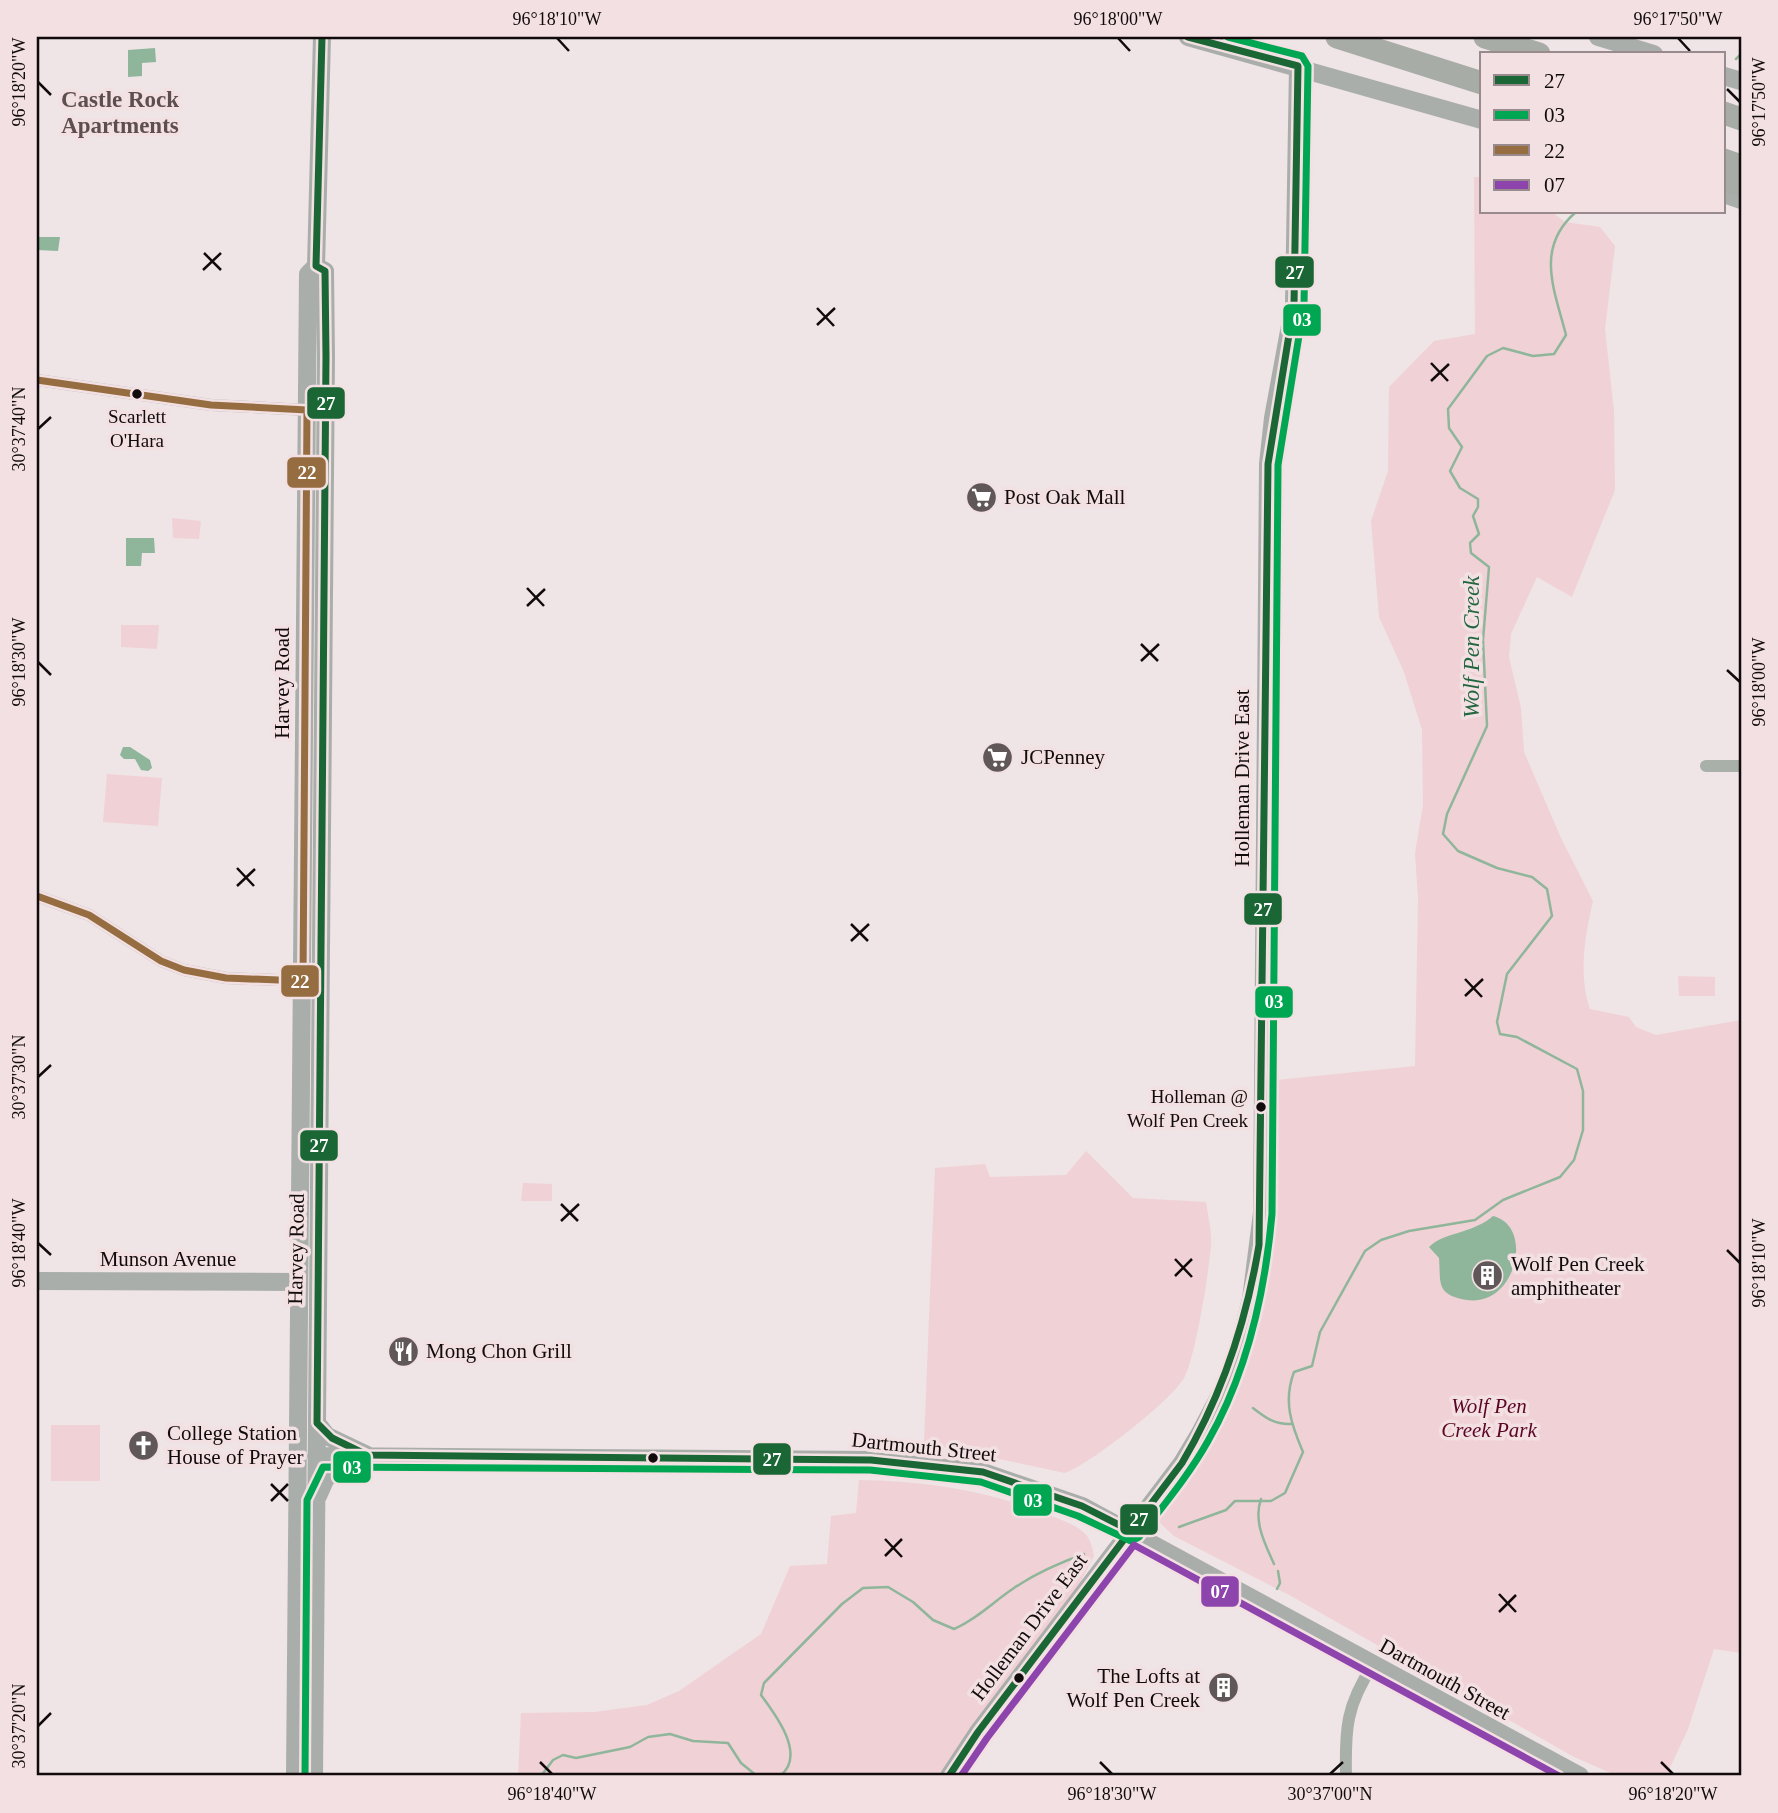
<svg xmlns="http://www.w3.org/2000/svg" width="1778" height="1813" font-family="'Times New Roman',serif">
  <rect width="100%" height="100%" fill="#efe4e6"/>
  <path fill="#f0d1d6" d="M1474,177H1482V212H1552L1565,222L1600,227L1615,246L1605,329L1614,411L1615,490L1572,597L1537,577L1511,634L1509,657L1521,708L1524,752L1561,838L1593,901C1585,936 1578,974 1590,1009L1629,1017L1636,1027L1656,1035L1741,1020V1653L1714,1649L1688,1729L1666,1776H1618L1574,1757L1291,1596L1174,1536L1159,1522L1160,1509L1217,1419L1243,1359L1277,1211L1275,1200L1277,1080L1415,1066L1418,899L1415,853L1423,805L1422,730L1404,672L1379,617L1371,521L1388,471L1389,387L1434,341L1475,334Z
    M172,518L201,521L199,539L173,538Z
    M121,625H159L157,649L121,647Z
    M107,774L162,778L158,826L103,822Z
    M1678,976L1715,977V996H1679Z
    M1086,1151L1133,1198L1206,1202C1208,1216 1212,1231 1211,1245C1209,1272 1196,1353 1185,1376C1175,1398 1090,1464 1065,1473L924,1443L935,1168L985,1164L990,1177L1066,1175Z
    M523,1183L552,1184V1201H521Z
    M51,1425H100V1481H51Z
    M859,1480C926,1481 992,1491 1054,1517C1065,1521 1080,1527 1087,1536C1091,1541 1093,1550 1094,1556L1079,1585L943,1776H518L521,1713L594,1712L647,1705L679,1691L761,1634L790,1566L827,1564L831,1516L856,1513Z"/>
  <path fill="#8fb69b" d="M155,48L156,62L142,63V76L128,77V50Z
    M37,237H60L58,251L37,250Z
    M126,538H154L155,553H142L141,566H126Z
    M123,747H130L150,760L152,768L148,771L141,770L135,759H124L120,755Z
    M1493,1216C1535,1226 1516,1307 1467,1300C1435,1295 1441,1282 1439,1258L1429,1247C1444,1232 1472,1234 1493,1216Z"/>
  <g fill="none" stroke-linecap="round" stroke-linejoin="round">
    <path stroke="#8fb69b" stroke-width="2.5" d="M1736,59L1741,54
      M1253,1408C1266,1418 1275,1425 1292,1424
      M1261,1499C1253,1521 1265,1544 1274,1564
      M1179,1527L1226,1510L1235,1501H1271L1285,1493L1303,1452C1291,1424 1283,1401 1294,1372L1312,1366L1320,1332L1365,1251L1381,1240L1409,1231L1475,1220L1503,1200L1560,1177L1574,1160L1583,1130V1091L1577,1069L1517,1037L1500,1034L1497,1022L1507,974L1552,916L1547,889L1532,877L1497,868L1458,851L1443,834L1447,814L1487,726L1483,640L1489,567L1471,553L1470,543L1479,534L1473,516L1478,507V499L1460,488L1450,471L1462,447L1449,428L1448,409L1487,356L1503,348L1533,356L1554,354L1566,335C1555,291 1534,248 1576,212
      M1277,1589L1280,1583L1278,1571
      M541,1776L553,1760L563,1755L576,1758L630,1747L648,1737L670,1734L693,1741L728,1743L741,1763L757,1776
      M780,1776C807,1755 775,1714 761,1695L764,1683L842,1604L863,1588L888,1587L913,1602L933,1620L954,1629C977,1619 993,1602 1014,1588C1036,1573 1059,1563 1084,1554"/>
    <path stroke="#a9b0aa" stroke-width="12" d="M37,380L211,405L307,410
      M1706,766H1741
      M37,896L89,915L161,961L184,970L226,978L303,981
      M1346,1776C1345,1730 1346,1705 1373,1665"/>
    <path stroke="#a9aeaa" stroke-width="18" d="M1188,37L1482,120
      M1598,37L1654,54
      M1724,76L1741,81
      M1724,194L1741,200
      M37,1281L299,1282
      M317,1423L327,1436L367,1455
      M316,1456L871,1460L983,1472L1082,1506L1580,1776
      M318,1496L326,1478L367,1455
      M295,1776L308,274L316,266L322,37
      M314,1776L326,357L325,271L316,266
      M949,1776L978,1732L1182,1463L1200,1433L1223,1389L1240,1343L1251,1299L1262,1213L1268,464L1273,418L1294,304L1298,66"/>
    <path stroke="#a8aca7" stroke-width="23" d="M1337,37L1482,83
      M1485,37L1539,54
      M1724,113L1741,119
      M1724,160L1741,166
      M1724,181L1741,185"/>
    <defs>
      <path id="bus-1" d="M322,37L316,266L325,271L326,357L317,1423L332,1438L367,1455L871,1460L983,1472L1082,1506L1131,1531
        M949,1776L978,1732L1182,1463C1223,1394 1246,1323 1259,1245L1268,464L1294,304L1298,66L1188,37"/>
      <path id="bus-2" d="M305,1776L307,1500L323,1467L870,1470L981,1482L1078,1516L1131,1541L1139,1537C1163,1506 1189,1475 1208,1441C1248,1371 1265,1293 1272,1214L1278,465L1304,305L1308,66L1302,56L1228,37"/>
      <path id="bus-3" d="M37,380L211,405L307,410L303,981L226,978L184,970L161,961L89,915L37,896"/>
      <path id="bus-4" d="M961,1776L987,1738L1134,1545L1559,1776"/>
    </defs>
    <use href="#bus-1" stroke="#f3e0e3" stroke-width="12"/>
    <use href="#bus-2" stroke="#f3e0e3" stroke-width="12"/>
    <use href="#bus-3" stroke="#f3e0e3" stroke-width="12"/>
    <use href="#bus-4" stroke="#f3e0e3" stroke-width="12"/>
    <use href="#bus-1" stroke="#1a6634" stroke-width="7"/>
    <use href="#bus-2" stroke="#00a651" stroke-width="7"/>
    <use href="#bus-3" stroke="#956d41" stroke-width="7"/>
    <use href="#bus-4" stroke="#8e44ad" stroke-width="7"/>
  </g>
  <path fill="none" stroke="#110b0c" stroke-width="2.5" d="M557,38L569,51M1118,38L1130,51M1678,38L1690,51M38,82L51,95M1727,89L1740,102M204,253L221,270M203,270L221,253M817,308L834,326M817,325L835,308M1431,363L1448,381M1431,381L1449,364M38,429L51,417M527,588L544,606M527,606L545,589M1141,644L1158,661M1141,661L1159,644M38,662L51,675M1727,670L1740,682M237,868L254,886M237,886L255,869M851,924L868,941M851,941L869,924M1465,979L1482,997M1465,996L1483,979M38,1077L51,1065M561,1204L578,1221M561,1221L579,1204M38,1243L51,1255M1727,1250L1740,1263M1175,1259L1192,1277M1175,1276L1192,1259M271,1484L288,1501M271,1501L288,1484M885,1539L902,1557M885,1556L902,1539M1499,1594L1516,1612M1499,1612L1516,1595M38,1726L51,1713M540,1762L552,1774M1100,1762L1112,1774M1661,1762L1673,1774M1330,1774L1343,1762"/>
  <defs>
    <symbol id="supermarket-disc" viewBox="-11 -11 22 22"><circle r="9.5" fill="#5f5758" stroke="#f3e0e3"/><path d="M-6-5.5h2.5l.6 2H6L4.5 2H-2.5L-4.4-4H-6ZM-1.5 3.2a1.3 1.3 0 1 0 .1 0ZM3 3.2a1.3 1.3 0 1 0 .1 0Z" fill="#fff"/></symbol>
    <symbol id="building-disc" viewBox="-11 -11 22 22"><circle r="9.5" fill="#5f5758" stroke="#f3e0e3"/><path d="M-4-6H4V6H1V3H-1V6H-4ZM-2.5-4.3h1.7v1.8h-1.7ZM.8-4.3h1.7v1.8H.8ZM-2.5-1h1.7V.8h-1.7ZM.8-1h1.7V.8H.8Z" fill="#fff"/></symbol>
    <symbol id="restaurant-disc" viewBox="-11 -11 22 22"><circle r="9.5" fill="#5f5758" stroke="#f3e0e3"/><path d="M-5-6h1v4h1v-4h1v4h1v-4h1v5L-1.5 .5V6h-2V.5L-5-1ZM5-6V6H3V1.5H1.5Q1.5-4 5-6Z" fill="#fff"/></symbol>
    <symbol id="church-disc" viewBox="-11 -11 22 22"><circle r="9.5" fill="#5f5758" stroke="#f3e0e3"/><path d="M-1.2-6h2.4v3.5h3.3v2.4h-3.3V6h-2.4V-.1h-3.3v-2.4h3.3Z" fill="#fff"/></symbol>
  </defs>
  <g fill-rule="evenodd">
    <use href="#supermarket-disc" x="964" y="480" width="35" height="35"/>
    <use href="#supermarket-disc" x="980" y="740" width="35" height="35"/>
    <use href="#building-disc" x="1470" y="1258" width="35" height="35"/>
    <use href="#restaurant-disc" x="386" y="1334" width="35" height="35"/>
    <use href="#church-disc" x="126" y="1428" width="35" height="35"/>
    <use href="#building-disc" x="1206" y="1670" width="35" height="35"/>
  </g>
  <g fill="#110b0c" stroke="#f3e0e3" stroke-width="2.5">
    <circle cx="137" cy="394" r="6"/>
    <circle cx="1261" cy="1107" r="6"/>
    <circle cx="653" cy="1458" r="6"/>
    <circle cx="1019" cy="1678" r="6"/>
  </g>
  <g text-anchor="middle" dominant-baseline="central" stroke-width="7" stroke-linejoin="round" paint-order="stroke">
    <g font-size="19" fill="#110b0c" stroke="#f3e0e3">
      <text x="137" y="416">Scarlett<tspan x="137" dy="24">O'Hara</tspan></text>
      <text x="1248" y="1096" text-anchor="end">Holleman @<tspan x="1248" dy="24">Wolf Pen Creek</tspan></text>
    </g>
    <g font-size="21" fill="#110b0c" stroke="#f3e0e3" text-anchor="start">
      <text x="1004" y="497">Post Oak Mall</text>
      <text x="1021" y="757">JCPenney</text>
      <text x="1511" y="1264">Wolf Pen Creek<tspan x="1511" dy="24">amphitheater</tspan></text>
      <text x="426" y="1351">Mong Chon Grill</text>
      <text x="167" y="1433">College Station<tspan x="167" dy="24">House of Prayer</tspan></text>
      <text x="1200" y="1676" text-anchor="end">The Lofts at<tspan x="1200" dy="24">Wolf Pen Creek</tspan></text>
    </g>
    <g font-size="21" fill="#110b0c" stroke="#f3e0e3">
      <text transform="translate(282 683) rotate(-90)">Harvey Road</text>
      <text transform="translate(1242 778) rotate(-90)">Holleman Drive East</text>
      <text transform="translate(296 1249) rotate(-89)">Harvey Road</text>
      <text x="168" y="1259">Munson Avenue</text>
      <text transform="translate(924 1447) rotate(6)">Dartmouth Street</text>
      <text transform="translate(1029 1627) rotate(-53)">Holleman Drive East</text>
      <text transform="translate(1445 1679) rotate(29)">Dartmouth Street</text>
    </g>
    <g font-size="21" font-style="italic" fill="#5b0624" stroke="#f3e0e3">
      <text x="1489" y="1406">Wolf Pen<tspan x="1489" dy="24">Creek Park</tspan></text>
    </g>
    <g font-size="23" font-weight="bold" fill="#5d4e50" stroke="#f3e0e3">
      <text x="120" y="99">Castle Rock<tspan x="120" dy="26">Apartments</tspan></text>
    </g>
    <g font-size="23" font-style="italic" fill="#236740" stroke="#f3e0e3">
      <text transform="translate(1471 647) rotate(-90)">Wolf Pen Creek</text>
    </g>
  </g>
  <g stroke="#f3e0e3" stroke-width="2.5">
    <rect x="1274" y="255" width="41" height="34" rx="7" fill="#1a6634"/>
    <rect x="1282" y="303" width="40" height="34" rx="7" fill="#00a651"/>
    <rect x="306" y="386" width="40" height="34" rx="7" fill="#1a6634"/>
    <rect x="286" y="456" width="41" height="33" rx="7" fill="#956d41"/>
    <rect x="1243" y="892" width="40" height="34" rx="7" fill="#1a6634"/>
    <rect x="280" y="964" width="40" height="34" rx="7" fill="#956d41"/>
    <rect x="1254" y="985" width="40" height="34" rx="7" fill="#00a651"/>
    <rect x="299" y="1129" width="40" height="33" rx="7" fill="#1a6634"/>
    <rect x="752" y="1442" width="40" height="34" rx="7" fill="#1a6634"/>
    <rect x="332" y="1450" width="40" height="34" rx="7" fill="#00a651"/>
    <rect x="1012" y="1483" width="41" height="34" rx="7" fill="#00a651"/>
    <rect x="1119" y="1503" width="40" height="33" rx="7" fill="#1a6634"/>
    <rect x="1200" y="1575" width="40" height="33" rx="7" fill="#8e44ad"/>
  </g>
  <g font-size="19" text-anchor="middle" font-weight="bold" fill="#fff">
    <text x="1295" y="279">27</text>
    <text x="1302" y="326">03</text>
    <text x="326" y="410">27</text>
    <text x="307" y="479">22</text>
    <text x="1263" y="916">27</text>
    <text x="300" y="988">22</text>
    <text x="1274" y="1008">03</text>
    <text x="319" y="1152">27</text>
    <text x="772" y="1466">27</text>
    <text x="352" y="1474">03</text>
    <text x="1033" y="1507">03</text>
    <text x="1139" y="1526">27</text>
    <text x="1220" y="1598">07</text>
  </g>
  <rect width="1778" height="1813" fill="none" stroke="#f3e0e3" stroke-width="77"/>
  <rect x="1480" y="52" width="245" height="161" fill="#f3e0e3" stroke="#998b8d" stroke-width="2"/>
  <rect x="1494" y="75" width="35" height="10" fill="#1a6634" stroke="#998b8d" stroke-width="2"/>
  <text x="1544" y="88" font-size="21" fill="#110b0c">27</text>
  <rect x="1494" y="110" width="35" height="10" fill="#00a651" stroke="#998b8d" stroke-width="2"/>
  <text x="1544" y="122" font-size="21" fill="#110b0c">03</text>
  <rect x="1494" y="145" width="35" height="10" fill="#956d41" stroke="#998b8d" stroke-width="2"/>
  <text x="1544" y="158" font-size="21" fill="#110b0c">22</text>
  <rect x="1494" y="180" width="35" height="10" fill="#8e44ad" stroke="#998b8d" stroke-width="2"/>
  <text x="1544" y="192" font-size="21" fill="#110b0c">07</text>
  <rect x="38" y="38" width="1702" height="1736" fill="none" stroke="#110b0c" stroke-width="2.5"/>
  <g font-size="18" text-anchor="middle" fill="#110b0c">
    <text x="557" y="25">96°18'10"W</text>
    <text x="1118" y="25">96°18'00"W</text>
    <text x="1678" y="25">96°17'50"W</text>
    <text transform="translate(19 82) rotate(-90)" y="6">96°18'20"W</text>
    <text transform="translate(1759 102) rotate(-90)" y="6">96°17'50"W</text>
    <text transform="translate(19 429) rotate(-90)" y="6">30°37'40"N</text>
    <text transform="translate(19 662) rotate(-90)" y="6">96°18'30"W</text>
    <text transform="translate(1759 682) rotate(-90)" y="6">96°18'00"W</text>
    <text transform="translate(19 1077) rotate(-90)" y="6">30°37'30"N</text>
    <text transform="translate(19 1243) rotate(-90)" y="6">96°18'40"W</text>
    <text transform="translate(1759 1263) rotate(-90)" y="6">96°18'10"W</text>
    <text transform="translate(19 1726) rotate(-90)" y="6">30°37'20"N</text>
    <text x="552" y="1800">96°18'40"W</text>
    <text x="1112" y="1800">96°18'30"W</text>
    <text x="1330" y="1800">30°37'00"N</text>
    <text x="1673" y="1800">96°18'20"W</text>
  </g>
</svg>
